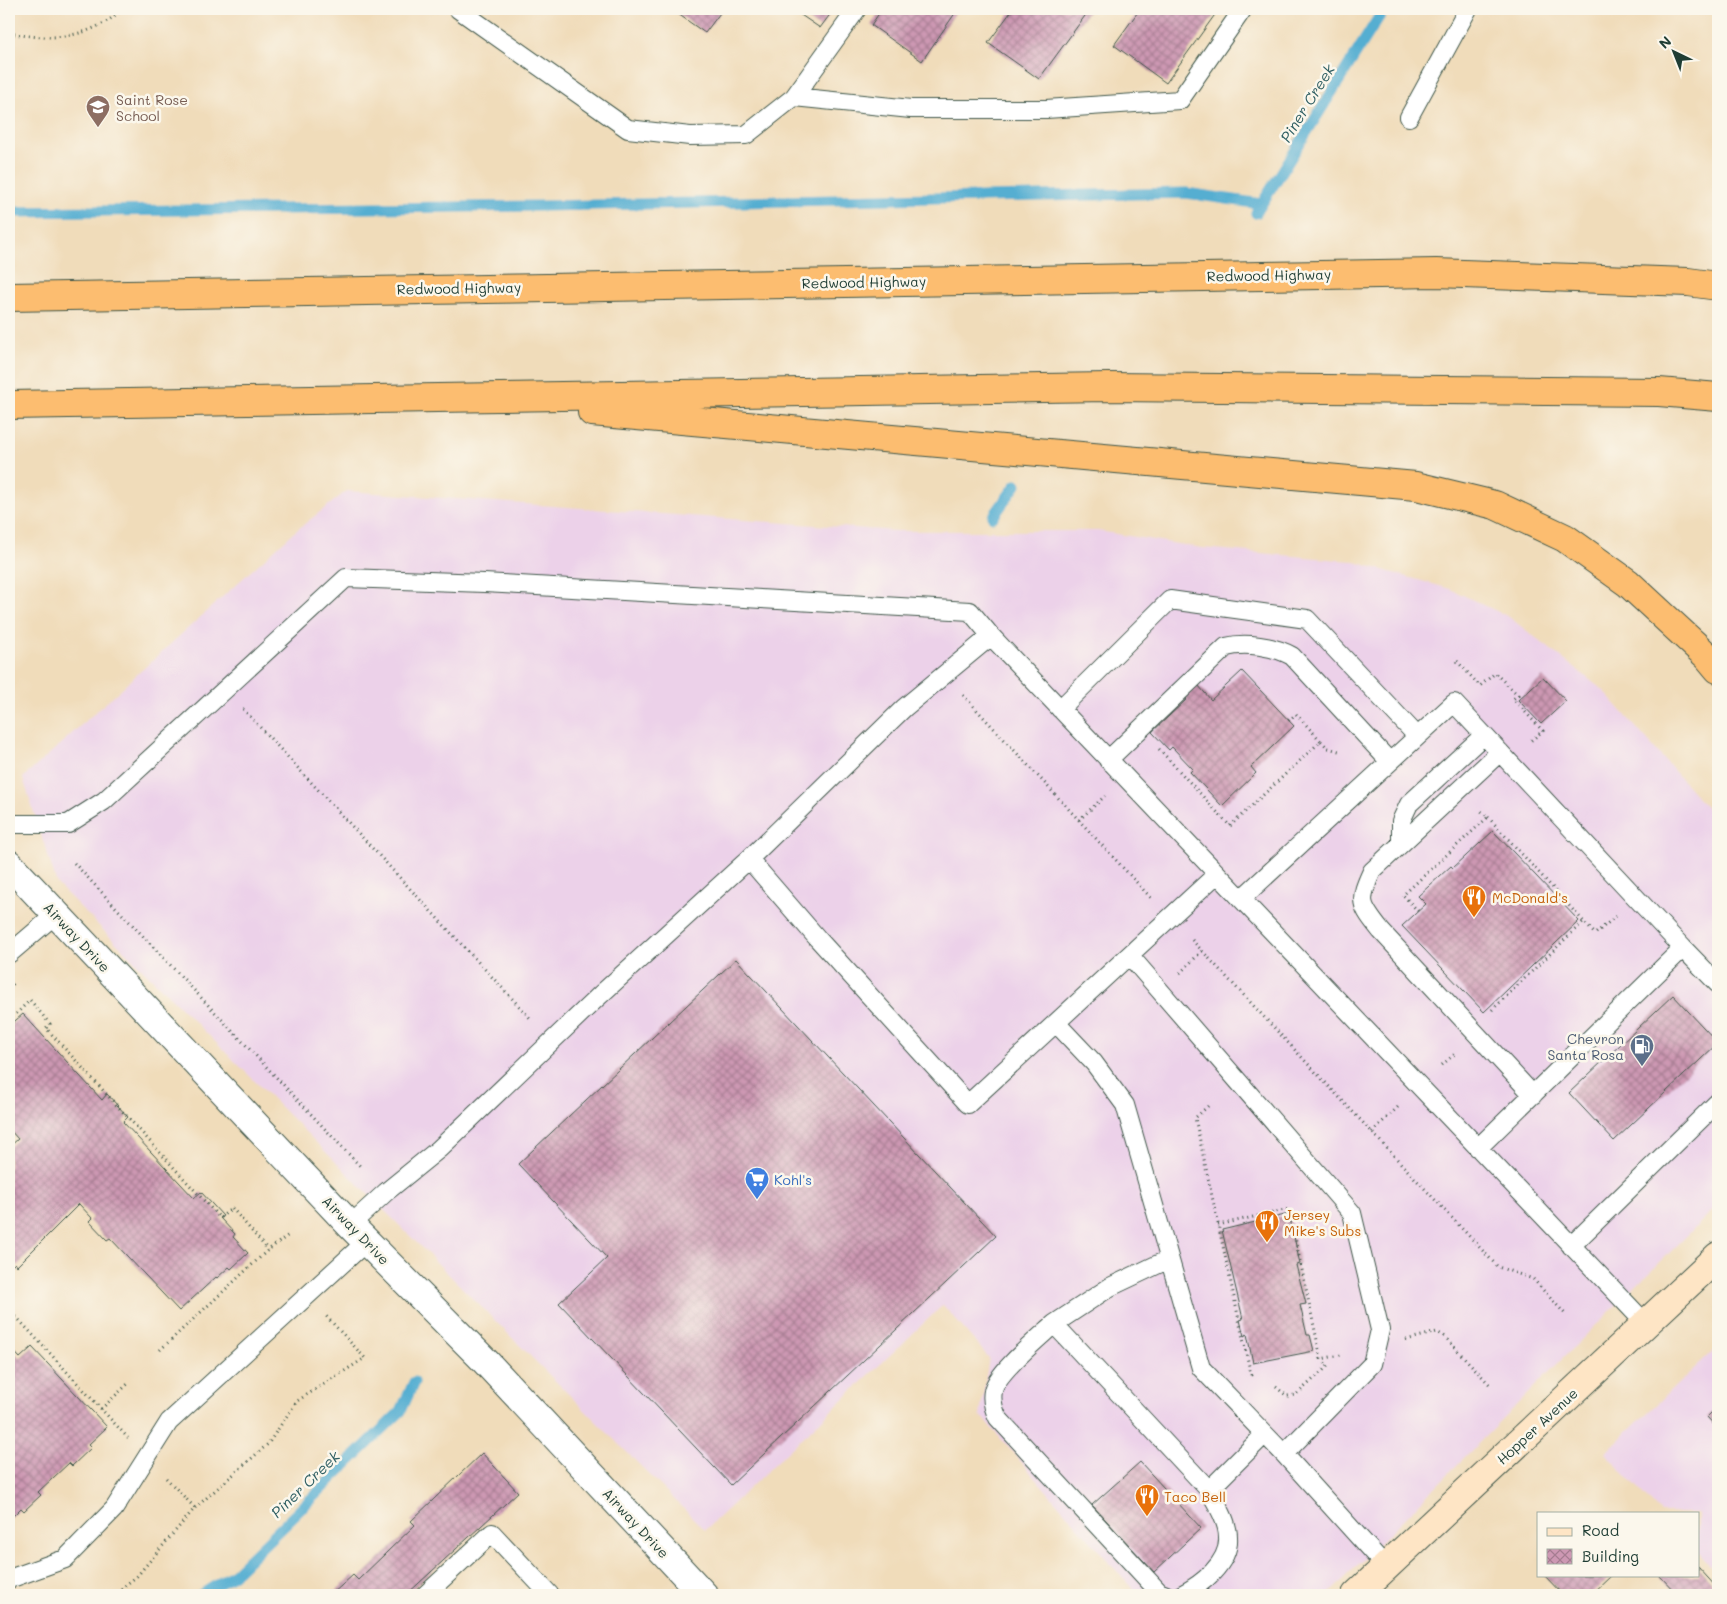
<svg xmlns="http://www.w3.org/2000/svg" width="1727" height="1604" font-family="Mali,sans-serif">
  <defs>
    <pattern id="building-cross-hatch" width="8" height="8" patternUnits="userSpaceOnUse" patternTransform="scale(1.25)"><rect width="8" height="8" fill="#cd98b3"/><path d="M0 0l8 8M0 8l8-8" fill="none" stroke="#a67d92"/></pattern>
  </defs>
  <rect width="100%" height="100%" fill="#fbf7ec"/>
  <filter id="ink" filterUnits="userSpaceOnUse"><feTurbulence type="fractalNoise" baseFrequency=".02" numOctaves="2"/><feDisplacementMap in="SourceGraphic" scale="10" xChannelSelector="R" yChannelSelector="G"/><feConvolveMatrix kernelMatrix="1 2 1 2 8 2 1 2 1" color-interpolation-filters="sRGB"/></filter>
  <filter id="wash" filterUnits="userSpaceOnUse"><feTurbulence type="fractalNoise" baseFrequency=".0096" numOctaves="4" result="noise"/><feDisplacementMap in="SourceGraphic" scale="20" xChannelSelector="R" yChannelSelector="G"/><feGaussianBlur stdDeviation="1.12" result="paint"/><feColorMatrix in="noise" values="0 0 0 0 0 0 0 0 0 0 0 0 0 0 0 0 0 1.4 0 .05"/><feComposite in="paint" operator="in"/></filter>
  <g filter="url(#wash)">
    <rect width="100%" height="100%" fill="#f0dcba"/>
    <path fill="#ecd1e9" d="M347,491L896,531H1098L1202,548L1351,561L1450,589L1509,617L1604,691L1718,821V1205L1586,1335L1328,1595H1138L980,1415L989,1358L943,1305L705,1530L57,884L23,778L293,533Z
      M1718,1346V1574L1698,1552V1513H1661L1605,1453Z"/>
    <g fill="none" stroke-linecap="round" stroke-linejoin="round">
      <path stroke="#54aed1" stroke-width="11" d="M9,212L543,206L1186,193L1261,204
        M1256,213L1384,9
        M993,517L1016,485
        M201,1595L234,1574L401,1411L414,1382"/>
    </g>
    <g id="blocks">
      <path fill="url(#building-cross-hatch)" d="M671,9H723L705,33Z
        M792,9H834L820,28Z
        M882,9H958L922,61L871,25Z
        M1013,9H1090L1039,79L988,43Z
        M1140,9H1219L1166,83L1114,45Z
        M1242,671L1294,726L1251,767L1256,773L1222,806L1190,772L1193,769L1172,747L1169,750L1152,732L1187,699L1185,697L1198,685L1211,700Z
        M1543,677L1566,701L1541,724L1518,700Z
        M1493,831L1579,921L1484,1012L1402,926L1426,904L1418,896L1451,866L1453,868Z
        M736,959L996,1236L731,1485L559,1303L607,1258L518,1164Z
        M1673,995L1718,1043L1614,1141L1569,1093Z
        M23,1014L102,1100L107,1094L128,1117L123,1122L194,1198L201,1192L223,1216L220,1218L235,1234L233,1237L248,1253L231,1269L229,1267L217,1278L216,1277L179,1311L110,1238L107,1240L89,1221L92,1218L79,1204L17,1266L15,1263L9,1269V1147L18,1139L9,1129V1026Z
        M1289,1214L1300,1264L1296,1265L1306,1304L1300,1305L1307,1335H1310L1314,1351L1253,1363L1247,1334L1244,1336L1240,1320L1243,1319L1222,1230Z
        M9,1346L20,1358L32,1347L107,1427L88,1445L91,1448L72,1466L69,1463L38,1492L41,1495L24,1511L21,1508L9,1520Z
        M1718,1406V1429L1707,1417Z
        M482,1453L518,1492L406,1595H331L353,1575L358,1580L415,1525L411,1521Z
        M1140,1462L1201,1528L1154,1572L1092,1505Z
        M1698,1567L1718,1589V1595H1678L1659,1575H1698Z
        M1544,1575H1612L1591,1595H1563Z"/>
    </g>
  </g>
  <g filter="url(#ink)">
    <use href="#blocks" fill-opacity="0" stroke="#3e5548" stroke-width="1"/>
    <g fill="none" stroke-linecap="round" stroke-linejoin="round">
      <defs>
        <path id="lane" d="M458,9L628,129L690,136L746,135L794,97L911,109H1046L1180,100L1243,9
          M794,97L857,9
          M1409,117L1468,9
          M991,636L1646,1324
          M1060,709L1170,600L1307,619L1417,736
          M1500,752L1372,871C1358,901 1360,905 1381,931L1533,1095
          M1108,760L1226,647C1245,642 1274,646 1292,656L1390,762
          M9,824H68L104,801L346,578L484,583L970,611L991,636L904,708L749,859
          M1401,844V821L1409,804L1484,735
          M1241,899L1454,703L1683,948L1478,1148
          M1683,948L1718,984
          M9,954L56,914
          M1130,956L1352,1213L1380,1330L1372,1364L1284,1454
          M1057,1024L1094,1063L1125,1105L1201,1368L1284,1454L1386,1567
          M350,1225L386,1192L439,1149L598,997L749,859L818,939L968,1104L1217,874
          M1571,1246L1718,1102
          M1169,1259L1110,1287L1054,1324L1209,1490L1264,1435
          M1054,1324C1039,1338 996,1373 993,1391C991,1401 994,1410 998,1418L1159,1592L1166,1595
          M9,1579L65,1559L114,1509L169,1422L367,1241
          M425,1595L492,1533L550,1595
          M1181,1595C1201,1585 1230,1563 1228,1537C1228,1521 1216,1503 1209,1490"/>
        <path id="street" d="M9,864L350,1225L485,1361L704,1595"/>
        <path id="secondary" d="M1356,1595L1718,1256"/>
        <path id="highway" d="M9,297L1436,273L1688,282L1718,286
          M9,405L1108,387L1659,392L1718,397
          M592,412L1416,486L1495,505L1565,538L1628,583L1708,657L1718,669"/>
      </defs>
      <use href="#lane" stroke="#3e5548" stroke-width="20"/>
      <use href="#street" stroke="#3e5548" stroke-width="30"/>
      <use href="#secondary" stroke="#3e5548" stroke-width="30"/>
      <use href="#highway" stroke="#3e5548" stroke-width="30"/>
      <path stroke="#3e5548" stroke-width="3" stroke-dasharray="1 4" stroke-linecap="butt" d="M9,33C51,41 90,39 123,9
        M1457,661L1480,686L1495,673L1518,695L1513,699L1543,731L1529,742
        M963,695L1151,898
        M243,709L532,1020
        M1321,741L1328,748L1342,752
        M1159,749L1230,826L1321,741L1296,714L1288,721
        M1488,817L1595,934L1616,916
        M1079,820L1105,796
        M74,863L360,1166
        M1418,911L1403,895L1488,817L1480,810L1481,809
        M1192,940L1498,1267L1533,1279L1566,1315
        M1180,973L1202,951
        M9,988L16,981
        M1492,1010L1583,922
        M9,1021L30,1000L50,1024L46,1028L220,1218L232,1208L268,1250
        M1442,1065L1457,1052
        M1208,1106L1195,1118L1251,1375L1248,1377
        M1372,1132L1400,1105
        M1218,1225L1289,1209L1321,1359L1341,1355
        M9,1309L128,1438
        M1406,1340L1437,1332L1444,1336L1491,1386
        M160,1350L268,1250L290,1234
        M1276,1387L1287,1396L1296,1395L1328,1366L1322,1360
        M101,1409L130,1382
        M166,1478L195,1508
        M113,1595L137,1576L195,1508L268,1444L297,1401L365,1358L326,1316"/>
      <use href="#lane" stroke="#fff" stroke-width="18"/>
      <use href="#street" stroke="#fff" stroke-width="28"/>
      <use href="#secondary" stroke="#fee5c5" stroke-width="28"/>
      <use href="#highway" stroke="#fcbd6f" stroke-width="28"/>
    </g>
  </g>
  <defs>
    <symbol id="school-pin" viewBox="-11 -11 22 30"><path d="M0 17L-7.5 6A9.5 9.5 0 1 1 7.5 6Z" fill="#8d6e63" stroke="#fbf7ec"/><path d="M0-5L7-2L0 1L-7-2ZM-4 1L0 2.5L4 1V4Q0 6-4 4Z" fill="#fff"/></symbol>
    <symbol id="restaurant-pin" viewBox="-11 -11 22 30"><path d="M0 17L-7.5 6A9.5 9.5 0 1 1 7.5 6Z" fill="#e8710a" stroke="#fbf7ec"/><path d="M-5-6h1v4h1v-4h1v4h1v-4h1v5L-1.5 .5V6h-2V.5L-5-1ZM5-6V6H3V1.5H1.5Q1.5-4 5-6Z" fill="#fff"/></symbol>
    <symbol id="fuel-pin" viewBox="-11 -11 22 30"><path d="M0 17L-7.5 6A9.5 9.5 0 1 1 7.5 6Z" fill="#5c6f8a" stroke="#fbf7ec"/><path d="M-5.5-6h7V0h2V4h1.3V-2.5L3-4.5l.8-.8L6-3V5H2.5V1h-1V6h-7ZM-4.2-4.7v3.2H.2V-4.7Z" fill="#fff"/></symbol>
    <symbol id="supermarket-pin" viewBox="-11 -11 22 30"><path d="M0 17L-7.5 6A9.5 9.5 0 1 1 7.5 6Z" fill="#3f7fe0" stroke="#fbf7ec"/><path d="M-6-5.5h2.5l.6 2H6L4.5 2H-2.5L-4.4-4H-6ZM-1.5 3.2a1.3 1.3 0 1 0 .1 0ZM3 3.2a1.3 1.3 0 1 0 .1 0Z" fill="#fff"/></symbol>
  </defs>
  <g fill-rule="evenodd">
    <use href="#school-pin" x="84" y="93" width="28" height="38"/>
    <use href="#restaurant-pin" x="1460" y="883" width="28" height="38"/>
    <use href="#fuel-pin" x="1628" y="1032" width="28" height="38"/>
    <use href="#supermarket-pin" x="743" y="1165" width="28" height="38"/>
    <use href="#restaurant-pin" x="1253" y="1208" width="28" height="38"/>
    <use href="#restaurant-pin" x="1133" y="1482" width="28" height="38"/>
  </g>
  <g text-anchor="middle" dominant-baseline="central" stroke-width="5" stroke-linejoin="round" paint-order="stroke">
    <g font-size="14" fill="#785e54" stroke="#fbf7ec" text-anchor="start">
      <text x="116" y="99">Saint Rose<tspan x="116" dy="16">School</tspan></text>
    </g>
    <g font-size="14" fill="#1f3d34" stroke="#fbf7ec">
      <text transform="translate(1269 275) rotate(-1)">Redwood Highway</text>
      <text transform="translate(864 282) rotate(-1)">Redwood Highway</text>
      <text transform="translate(459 288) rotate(-1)">Redwood Highway</text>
      <text transform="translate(77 937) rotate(47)">Airway Drive</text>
      <text transform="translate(356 1230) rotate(46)">Airway Drive</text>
      <text transform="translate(1537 1426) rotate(-43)">Hopper Avenue</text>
      <text transform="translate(636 1523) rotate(47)">Airway Drive</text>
    </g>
    <g font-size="14" fill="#c56008" stroke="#fbf7ec" text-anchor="start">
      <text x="1492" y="897">McDonald's</text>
      <text x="1284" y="1214">Jersey<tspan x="1284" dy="16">Mike's Subs</tspan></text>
      <text x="1164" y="1496">Taco Bell</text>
    </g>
    <g font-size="14" fill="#4e5e75" stroke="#fbf7ec" text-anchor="end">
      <text x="1624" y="1038">Chevron<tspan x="1624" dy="16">Santa Rosa</tspan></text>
    </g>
    <g font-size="14" fill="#366cbe" stroke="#fbf7ec" text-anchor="start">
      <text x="774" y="1179">Kohl's</text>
    </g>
    <g font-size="15" font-style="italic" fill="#2f5f63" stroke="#fbf7ec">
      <text transform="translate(1307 103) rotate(-58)">Piner Creek</text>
      <text transform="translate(305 1484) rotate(-44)">Piner Creek</text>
    </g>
  </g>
  <rect width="1727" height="1604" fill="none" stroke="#fbf7ec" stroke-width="30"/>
  <rect x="1537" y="1512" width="162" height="65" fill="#fbf7ec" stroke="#a3ada2"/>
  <rect x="1547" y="1528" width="25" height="8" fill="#fee5c5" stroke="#a3ada2"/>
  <text x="1582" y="1536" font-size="15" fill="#1f3d34">Road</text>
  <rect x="1547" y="1549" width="25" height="15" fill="url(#building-cross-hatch)" stroke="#a3ada2"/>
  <text x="1582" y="1562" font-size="15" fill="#1f3d34">Building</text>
  <g transform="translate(1674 52) rotate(317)" stroke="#fbf7ec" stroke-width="4" paint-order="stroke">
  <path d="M0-4L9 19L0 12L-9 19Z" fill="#1f3d34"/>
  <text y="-8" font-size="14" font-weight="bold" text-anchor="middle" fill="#1f3d34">N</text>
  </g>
</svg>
